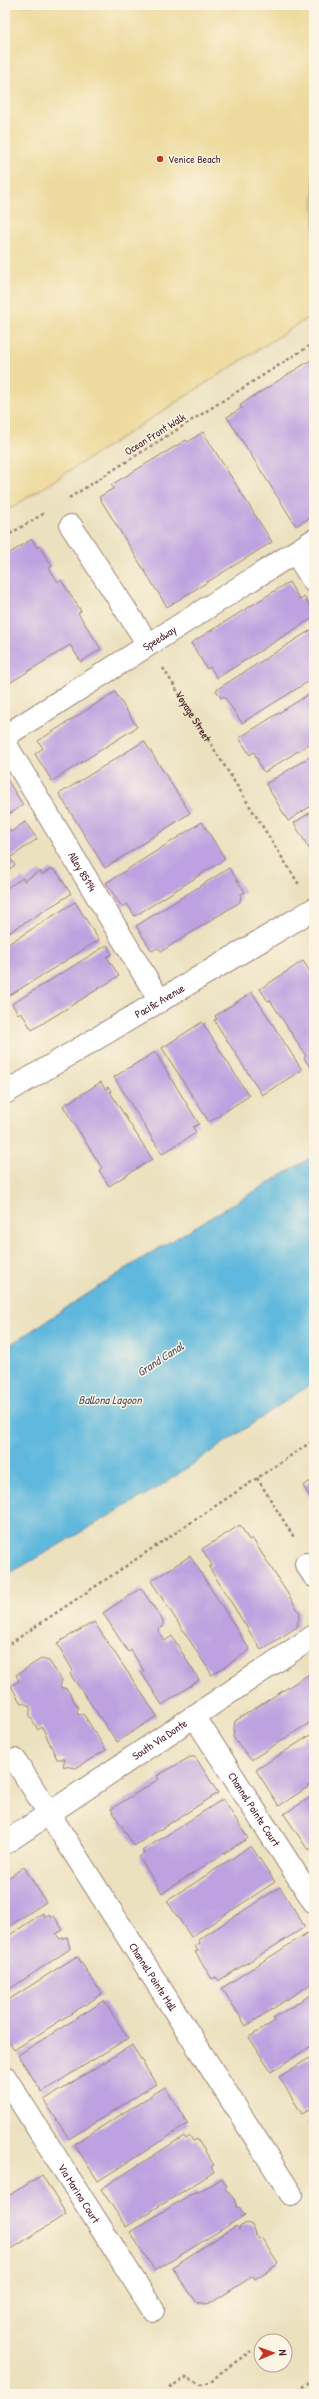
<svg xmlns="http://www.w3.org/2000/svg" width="319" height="2399" font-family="'Patrick Hand',sans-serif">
  <rect width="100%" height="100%" fill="#fcf5e5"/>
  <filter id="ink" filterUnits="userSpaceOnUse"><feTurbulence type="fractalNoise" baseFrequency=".025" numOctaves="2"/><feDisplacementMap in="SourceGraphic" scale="8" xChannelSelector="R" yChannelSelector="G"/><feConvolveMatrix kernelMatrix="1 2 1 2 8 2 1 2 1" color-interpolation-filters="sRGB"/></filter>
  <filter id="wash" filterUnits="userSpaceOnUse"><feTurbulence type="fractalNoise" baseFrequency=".012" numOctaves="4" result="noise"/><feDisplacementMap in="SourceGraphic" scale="16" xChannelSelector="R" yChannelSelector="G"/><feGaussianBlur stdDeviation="0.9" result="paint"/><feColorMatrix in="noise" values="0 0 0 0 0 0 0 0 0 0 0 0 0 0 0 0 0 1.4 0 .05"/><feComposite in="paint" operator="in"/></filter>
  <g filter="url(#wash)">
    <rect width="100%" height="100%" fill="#ebe1bf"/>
    <path fill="#eeda9e" stroke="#9c7c64" d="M5,5H314V314L5,512Z"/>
    <path fill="#5fb8dd" stroke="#546c84" d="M314,1156V1382L159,1487L5,1576V1348L141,1259Z"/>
    <g id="blocks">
      <path fill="#bda1e0" d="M314,358V515L296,526L227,417L242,408L240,405Z
        M203,432L272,542L167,607L99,497L114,488L111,485L186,440L188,442Z
        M32,539L37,548L39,546L52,566L49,568L58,582L61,580L81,611L78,613L101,649L81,662L70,645L5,686V556Z
        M289,582L300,600L304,597L314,613V617L217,678L210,667L207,669L191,643Z
        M314,628V678L242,723L224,696L221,698L216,690Z
        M314,691V741L265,772L262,770L254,752L250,755L239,738Z
        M115,692L137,727L52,781L35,754L43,748L38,741Z
        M144,741L190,813L105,868L59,794Z
        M314,754V804L288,821L266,784Z
        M5,776L23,805L5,817Z
        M314,810V850L311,852L294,823Z
        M25,822L37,839L10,858L15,865L5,872V824L11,832Z
        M202,822L225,859L135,916L127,904L122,907L106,883Z
        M229,868L245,892L241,894L240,902L162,951L157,948L152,951L136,926Z
        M51,869L57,872L71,894L5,935V889L23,878L24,881L40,871L42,875Z
        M75,902L99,940L7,997L5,994V946Z
        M107,945L112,954L107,957L119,976L32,1030L21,1012L18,1014L12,1004Z
        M303,961L314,978V1064L310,1067L304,1058L306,1056L270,1000L268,1001L260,989Z
        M252,992L302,1070L262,1095L214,1020L217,1019L215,1016Z
        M202,1022L249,1096L209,1122L162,1048Z
        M155,1052L199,1124L193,1127L196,1133L162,1154L114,1077Z
        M101,1082L105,1089L108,1087L112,1092H110L152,1159L109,1186L99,1170L102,1168L63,1106Z
        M314,1479V1504L303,1486Z
        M240,1525L249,1540L252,1538L300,1613L297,1627L261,1650L209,1567L212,1565L202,1549Z
        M190,1556L250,1650L212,1675L151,1581Z
        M141,1588L163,1621V1627L158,1630L165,1641L172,1636L199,1680L162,1705L141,1672L144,1671L131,1650L128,1652L103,1613Z
        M94,1622L157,1716L117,1742L70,1674L73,1671L57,1643Z
        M41,1659L49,1661L62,1680L60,1687L67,1689L78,1707L77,1713L84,1715L106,1750L76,1768L63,1766L65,1759H57L42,1727L38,1730L30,1716V1706L20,1702L11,1686L19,1681L16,1675Z
        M314,1671V1720L251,1760L233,1737L235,1721Z
        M314,1730V1783L279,1806L256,1770L312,1734L311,1731Z
        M190,1757H195L198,1761L218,1793L134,1846L111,1809L159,1779L157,1776Z
        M314,1795V1847L308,1850L284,1814Z
        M223,1799L248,1838L162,1893L139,1857L144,1853L142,1851Z
        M251,1846L275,1882L191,1937L167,1901Z
        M24,1867L46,1902L5,1929V1880Z
        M280,1887L305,1927L218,1981L216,1977L212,1979L195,1952L198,1951L195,1946L200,1943L198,1940Z
        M43,1913L45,1917L49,1914L51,1918L54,1916L63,1930L56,1934L60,1939L67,1937L70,1949L5,1992V1938Z
        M307,1933L314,1944V1982L246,2026L222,1988Z
        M77,1956L102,1994L14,2050L5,2036V2002Z
        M314,1993V2044L271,2072L249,2037L275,2021L273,2018Z
        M104,2001L128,2038L42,2092L18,2055Z
        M132,2045L156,2084L69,2139L44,2100Z
        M314,2055V2107L302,2114L279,2077Z
        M165,2087L188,2124L98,2181L74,2144Z
        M314,2115V2132L308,2123L313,2120L311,2117Z
        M184,2136L186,2139L190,2136L193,2141L197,2139L214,2165L211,2167L214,2172L126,2227L101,2189Z
        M42,2175L66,2214L5,2253V2198Z
        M222,2178L227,2186L225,2188L234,2199L237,2208L239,2207L245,2215L155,2271L130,2232L196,2191L197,2193Z
        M247,2223L252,2225L255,2234L259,2239L261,2237L278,2264L255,2279L253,2276L211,2303L206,2305L197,2303L172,2267L236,2226L239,2230V2227Z"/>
    </g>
  </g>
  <g filter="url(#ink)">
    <use href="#blocks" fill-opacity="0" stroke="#9a8075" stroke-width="1"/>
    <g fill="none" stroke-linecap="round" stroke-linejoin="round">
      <defs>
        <g id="minor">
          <path d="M71,526L148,644"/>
          <path d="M295,552L314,582"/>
          <path id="s2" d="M5,736L314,540"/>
          <path id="s3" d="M5,743L160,1001"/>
          <path id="s4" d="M5,1093L314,909"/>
          <path d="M306,1564L314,1576"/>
          <path id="s5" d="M194,1716L314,1902"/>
          <path id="s6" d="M15,1760L291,2194"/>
          <path id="s7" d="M5,1843L314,1636"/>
          <path id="s8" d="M5,2077L153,2310"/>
        </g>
      </defs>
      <use href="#minor" stroke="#9a8075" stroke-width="24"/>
      <g stroke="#9a8075" stroke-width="2.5" stroke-dasharray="3 3" stroke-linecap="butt">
        <path d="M69,498L314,343"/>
        <path d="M5,537L46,512"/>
        <path id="s1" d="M163,668L300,886"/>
        <path d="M257,1478L295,1539"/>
        <path d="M5,1647L314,1440"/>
        <path d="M170,2394V2387L187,2377L201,2385L210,2383L219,2374L251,2351"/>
        <path d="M292,2394L314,2379"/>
      </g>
      <use href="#minor" stroke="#fff" stroke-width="22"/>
    </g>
  </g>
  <circle fill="#c8321e" stroke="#fcf5e5" stroke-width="1.5" cx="160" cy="159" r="4"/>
  <g text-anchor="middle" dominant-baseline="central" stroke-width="3" stroke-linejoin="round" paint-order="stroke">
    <g font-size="11" fill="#4a1f2b" stroke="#fcf5e5" text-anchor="start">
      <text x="168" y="159">Venice Beach</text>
    </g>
    <g font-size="11" fill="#4a1f2b" stroke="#fcf5e5">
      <text transform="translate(155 434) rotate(-32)">Ocean Front Walk</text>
      <text stroke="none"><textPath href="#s2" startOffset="183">Speedway</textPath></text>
      <text stroke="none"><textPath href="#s1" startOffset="57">Voyage Street</textPath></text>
      <text stroke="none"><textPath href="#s3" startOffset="150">Alley 85194</textPath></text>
      <text stroke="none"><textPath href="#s4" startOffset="180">Pacific Avenue</textPath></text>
      <text stroke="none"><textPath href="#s7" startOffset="186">South Via Donte</textPath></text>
      <text stroke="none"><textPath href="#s5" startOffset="111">Channel Pointe Court</textPath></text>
      <text stroke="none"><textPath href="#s6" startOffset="257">Channel Pointe Mall</textPath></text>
      <text stroke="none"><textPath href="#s8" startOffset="138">Via Marina Court</textPath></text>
    </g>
    <g font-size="12" font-style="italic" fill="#515569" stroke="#fcf5e5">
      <text transform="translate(160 1359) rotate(-33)">Grand Canal</text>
      <text x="110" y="1399">Ballona Lagoon</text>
    </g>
  </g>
  <rect width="319" height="2399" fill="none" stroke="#fcf5e5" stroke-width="20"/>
  <g transform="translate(273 2353) rotate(88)"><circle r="19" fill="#fcf5e5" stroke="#b59f9b"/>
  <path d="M0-3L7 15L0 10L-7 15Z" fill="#c8321e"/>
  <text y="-6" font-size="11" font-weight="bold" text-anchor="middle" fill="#4a1f2b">N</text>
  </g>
</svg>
